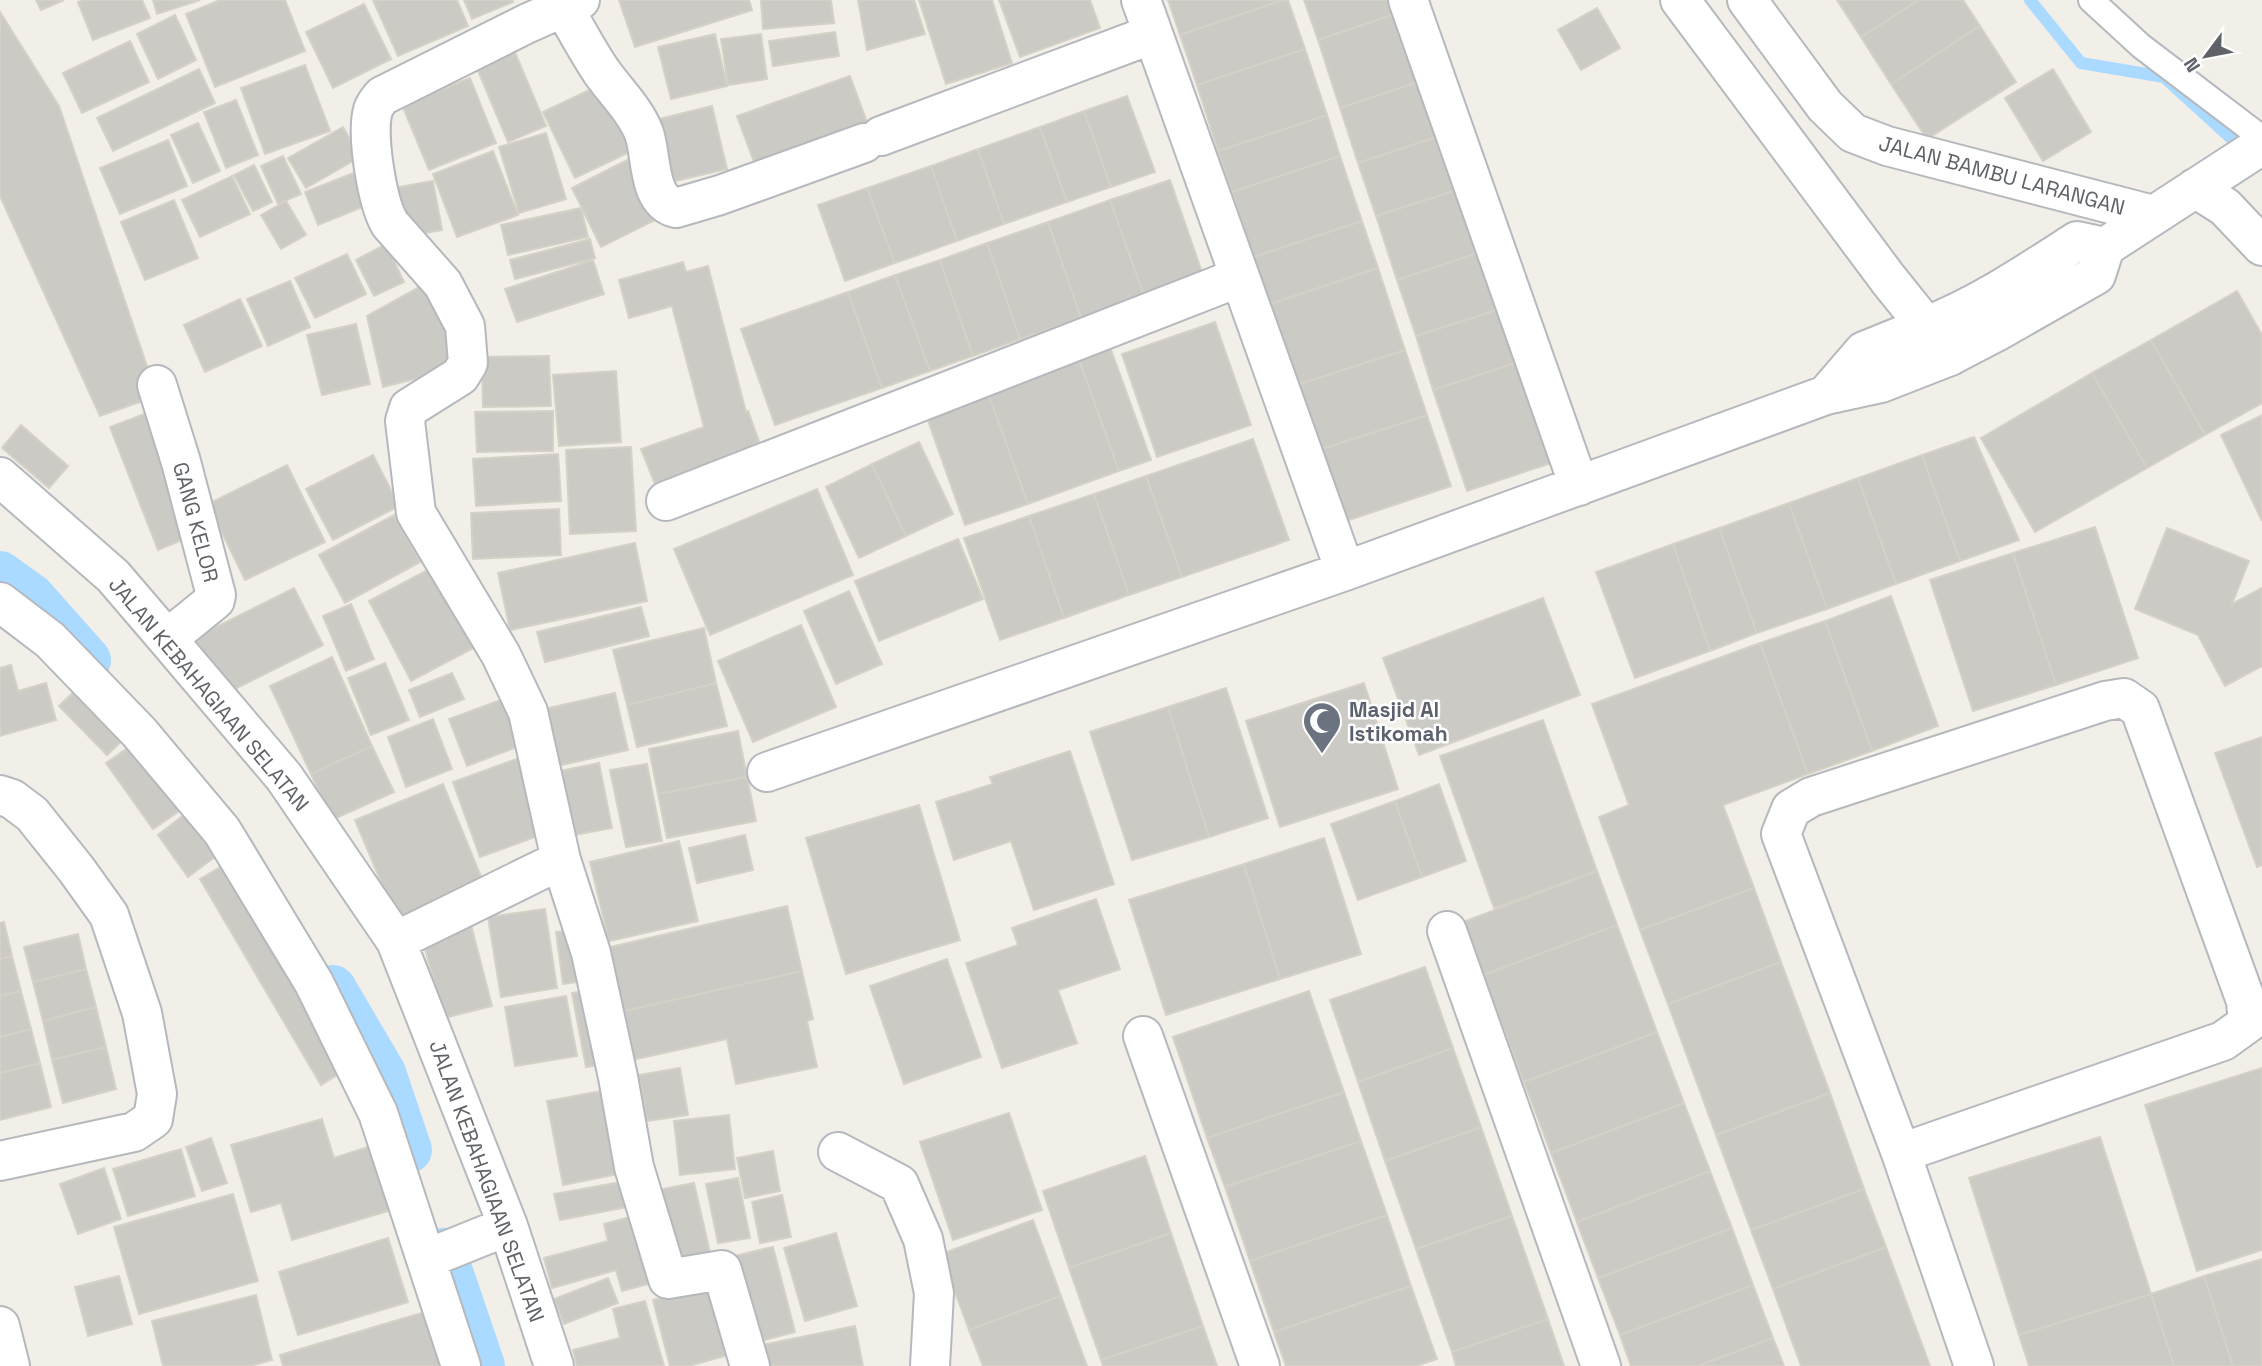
<svg xmlns="http://www.w3.org/2000/svg" width="2262" height="1366" font-family="'Space Grotesk',sans-serif">
  <rect width="100%" height="100%" fill="#f1efe8"/>
  <g fill="none" stroke-linecap="round" stroke-linejoin="round">
    <path stroke="#aadaff" stroke-width="12" d="M2030,0L2081,63L2164,77L2244,150"/>
    <path stroke="#aadaff" stroke-width="46" d="M0,574L32,597L88,660
      M333,988L383,1073L409,1150
      M443,1251L482,1366"/>
  </g>
  <path fill="#cccac5" stroke="#d6d1c6" stroke-width="2" d="M36,0H64L41,10Z
    M84,0H142L150,18L93,40L78,2Z
    M153,0H200L157,14Z
    M220,0H285L305,51L215,87L186,14Z
    M373,0H457L468,26L398,56Z
    M464,0H512L513,2L472,19Z
    M619,0H749L752,10L635,47Z
    M761,0H831L834,23L763,29Z
    M858,0H914L925,34L867,50Z
    M919,0H992L1012,63L946,84Z
    M999,0H1090L1100,28L1020,57Z
    M1168,0H1283L1180,35Z
    M1283,0H1288L1305,49L1197,85L1180,35Z
    M1304,0H1398L1401,12L1318,40Z
    M1837,0H1919L1861,37Z
    M1919,0H1963L1980,26L1891,84L1861,37Z
    M364,4L391,59L333,88L306,32Z
    M1597,8L1620,48L1581,70L1558,30Z
    M0,12L59,106L157,396L100,416L0,196Z
    M1401,12L1424,80L1340,108L1318,40Z
    M175,15L196,60L158,79L137,34Z
    M1980,26L2016,82L1927,139L1891,84Z
    M835,32L839,56L773,66L769,41Z
    M715,34L727,86L671,99L658,47Z
    M761,34L767,79L728,85L721,39Z
    M130,41L149,82L82,113L63,73Z
    M1305,49L1327,115L1218,151L1197,85Z
    M514,50L546,126L508,142L476,66Z
    M305,65L330,131L265,154L241,88Z
    M199,69L215,103L113,151L97,118Z
    M2053,69L2091,132L2043,161L2005,98Z
    M850,76L871,133L758,173L737,116Z
    M470,78L496,143L429,170L402,105Z
    M1424,80L1442,135L1358,163L1340,108Z
    M606,82L638,148L575,178L543,112Z
    M1127,96L1155,172L1111,187L1084,111Z
    M236,100L258,155L226,168L204,112Z
    M712,106L727,169L666,183L651,121Z
    M1084,111L1111,187L1067,202L1040,127Z
    M1327,115L1340,156L1232,192L1218,151Z
    M198,123L220,171L193,183L171,135Z
    M343,127L360,157L306,188L288,158Z
    M1040,127L1067,202L1004,224L978,149Z
    M546,133L566,199L519,213L499,147Z
    M1442,135L1460,189L1376,216L1358,163Z
    M168,140L187,186L120,214L100,168Z
    M978,149L1004,224L957,241L931,166Z
    M493,151L518,215L457,237L433,174Z
    M283,156L301,194L278,204L261,166Z
    M1340,156L1362,221L1254,257L1232,192Z
    M629,159L659,218L601,247L572,188Z
    M254,165L272,202L253,211L234,175Z
    M931,166L957,241L895,263L867,188Z
    M356,172L370,204L318,225L305,192Z
    M232,176L250,214L200,237L182,200Z
    M1170,180L1203,275L1144,296L1110,200Z
    M433,181L442,230L408,236L399,187Z
    M867,188L895,263L845,281L818,205Z
    M1460,189L1481,252L1397,280L1376,216Z
    M174,200L198,258L145,280L121,222Z
    M1110,200L1144,296L1081,318L1048,222Z
    M286,201L306,235L281,249L261,215Z
    M581,208L588,237L508,255L501,225Z
    M1362,221L1378,268L1270,304L1254,257Z
    M1048,222L1081,318L1020,339L987,243Z
    M590,239L595,258L515,279L510,260Z
    M987,243L1020,339L973,356L940,260Z
    M386,244L404,282L374,296L356,260Z
    M1481,252L1500,309L1416,336L1397,280Z
    M347,254L366,294L315,318L295,278Z
    M593,260L604,294L517,322L505,289Z
    M940,260L973,356L930,371L895,275Z
    M683,262L686,272L708,266L746,412L748,411L761,447L655,484L641,449L704,427L672,306L629,318L619,280Z
    M1378,268L1405,350L1297,385L1270,304Z
    M895,275L930,371L882,388L848,292Z
    M432,280L461,367L383,387L367,316Z
    M290,281L310,327L268,346L247,299Z
    M2237,291L2262,335V403L2205,435L2151,340Z
    M848,292L882,388L775,425L741,329Z
    M240,299L262,346L205,372L184,325Z
    M1500,309L1518,362L1433,390L1416,336Z
    M1215,322L1251,425L1157,457L1122,354Z
    M356,324L370,384L322,395L307,335Z
    M2151,340L2205,435L2147,468L2092,373Z
    M1110,347L1151,460L1119,471L1078,357Z
    M1405,350L1427,415L1319,450L1297,385Z
    M549,356L551,406L483,407L482,357Z
    M1078,357L1119,471L1028,504L987,390Z
    M1518,362L1551,463L1467,491L1433,390Z
    M616,371L621,442L559,446L553,375Z
    M2092,373L2147,468L2035,532L1981,438Z
    M987,390L1028,504L965,525L925,412Z
    M553,411V451L477,452L475,412Z
    M147,413L194,535L158,550L110,427Z
    M1427,415L1451,486L1343,522L1319,450Z
    M2262,415V521L2221,435Z
    M21,425L68,466L49,488L2,448Z
    M1974,437L2019,540L1960,561L1922,455Z
    M1253,439L1289,540L1182,577L1146,476Z
    M919,442L953,514L906,536L872,464Z
    M631,447L636,531L570,534L566,450Z
    M558,454L561,501L476,506L473,459Z
    M373,455L399,506L333,540L306,489Z
    M1922,455L1960,561L1896,584L1858,478Z
    M872,464L906,536L859,558L826,487Z
    M287,465L325,542L245,580L208,504Z
    M1146,476L1182,577L1129,595L1094,494Z
    M1858,478L1896,584L1827,609L1789,503Z
    M817,489L853,575L710,635L674,549Z
    M1094,494L1129,595L1064,618L1029,516Z
    M1789,503L1827,609L1757,633L1719,528Z
    M559,509L561,555L473,559L471,513Z
    M394,515L420,562L345,603L319,555Z
    M1029,516L1064,618L1000,640L964,538Z
    M2095,527L2138,658L2056,685L2013,553Z
    M1719,528L1757,633L1710,651L1673,544Z
    M2167,528L2249,561L2232,604L2262,588V666L2225,686L2198,635L2135,609Z
    M958,539L983,599L879,641L855,581Z
    M635,543L647,601L510,630L498,573Z
    M1673,544L1710,651L1635,678L1596,572Z
    M2013,553L2056,685L1973,711L1930,580Z
    M437,565L479,645L411,681L369,601Z
    M294,588L323,645L221,696L192,639Z
    M849,591L882,664L836,684L804,611Z
    M1891,596L1938,726L1872,751L1825,621Z
    M1543,598L1580,695L1419,755L1383,658Z
    M351,604L374,659L346,671L323,616Z
    M641,607L649,636L545,662L537,632Z
    M1825,621L1872,751L1808,774L1760,643Z
    M801,625L836,707L753,742L718,661Z
    M704,628L716,683L627,705L613,650Z
    M1760,643L1808,774L1723,805L1754,888L1640,930L1599,817L1629,805L1592,704Z
    M332,657L372,746L311,774L270,686Z
    M385,663L409,720L371,735L348,678Z
    M11,665L18,691L46,683L56,720L0,736V668Z
    M452,673L464,699L420,717L409,690Z
    M716,683L727,726L637,747L627,705Z
    M1364,683L1398,789L1280,827L1246,721Z
    M82,684L129,734L107,755L59,706Z
    M1226,688L1268,818L1209,837L1168,707Z
    M615,693L628,750L553,767L540,710Z
    M506,698L522,745L467,766L449,719Z
    M1168,707L1209,837L1132,860L1090,732Z
    M433,719L452,769L406,787L388,737Z
    M1543,720L1597,871L1494,908L1440,756Z
    M738,731L747,777L658,794L649,749Z
    M2262,737V865L2257,867L2215,753Z
    M141,739L188,805L153,829L106,763Z
    M372,746L394,792L332,820L311,774Z
    M1070,751L1114,884L1034,910L1011,841L954,860L936,802L993,784L990,777Z
    M519,758L546,833L480,857L453,782Z
    M599,763L612,828L563,837L550,773Z
    M647,764L662,841L626,847L610,770Z
    M747,777L756,821L667,838L658,794Z
    M443,784L484,884L397,920L355,820Z
    M1439,784L1466,861L1422,877L1395,801Z
    M1395,801L1422,877L1358,900L1331,824Z
    M919,805L960,940L846,974L806,838Z
    M193,808L224,850L188,877L158,835Z
    M745,835L753,870L697,883L689,848Z
    M1324,838L1361,954L1280,979L1244,864Z
    M679,841L698,921L609,941L590,862Z
    M229,862L350,1067L321,1085L200,879Z
    M1244,864L1280,979L1166,1015L1129,900Z
    M1597,871L1617,925L1483,975L1463,922Z
    M1754,888L1781,962L1668,1004L1640,930Z
    M1096,899L1120,969L1058,990L1077,1043L1002,1068L966,963L1018,945L1012,928Z
    M787,906L802,971L620,1012L606,948Z
    M545,909L557,988L501,997L488,917Z
    M470,921L492,1006L444,1018L421,934Z
    M4,922L12,956L0,959V923Z
    M1617,925L1657,1032L1524,1082L1483,975Z
    M581,929L588,981L563,984L556,932Z
    M78,934L86,969L33,982L24,947Z
    M12,956L21,991L0,996V959Z
    M947,959L981,1057L904,1084L870,986Z
    M1781,962L1830,1093L1716,1135L1668,1004Z
    M1425,967L1453,1048L1358,1082L1330,1000Z
    M86,969L96,1007L43,1021L33,982Z
    M802,971L813,1019L807,1021L817,1067L736,1084L727,1039L632,1060L620,1012Z
    M596,989L610,1063L586,1067L572,993Z
    M21,991L31,1029L0,1037V996Z
    M1309,991L1344,1092L1207,1138L1173,1037Z
    M566,996L577,1056L515,1066L505,1007Z
    M96,1007L106,1047L52,1060L43,1021Z
    M31,1029L40,1063L0,1073V1037Z
    M1657,1032L1684,1103L1551,1153L1524,1082Z
    M106,1047L116,1089L63,1103L52,1060Z
    M1453,1048L1481,1127L1385,1161L1358,1082Z
    M40,1063L51,1107L0,1120V1073Z
    M680,1068L688,1115L647,1121L639,1075Z
    M2262,1068V1250L2197,1271L2145,1105Z
    M608,1090L623,1173L563,1185L547,1101Z
    M1344,1092L1361,1141L1225,1187L1207,1138Z
    M1830,1093L1864,1189L1751,1230L1716,1135Z
    M1684,1103L1710,1171L1577,1222L1551,1153Z
    M1009,1113L1042,1210L953,1240L920,1142Z
    M729,1115L735,1169L680,1175L674,1121Z
    M322,1119L334,1158L371,1146L391,1210L292,1240L281,1203L251,1212L231,1145Z
    M1481,1127L1512,1216L1416,1249L1385,1161Z
    M2100,1137L2151,1294L2019,1335L1969,1178Z
    M211,1138L227,1183L202,1191L186,1147Z
    M1361,1141L1387,1215L1250,1261L1225,1187Z
    M181,1149L195,1196L128,1216L113,1169Z
    M773,1151L780,1191L745,1198L737,1158Z
    M1145,1156L1171,1233L1069,1268L1043,1191Z
    M104,1168L121,1219L78,1234L60,1184Z
    M1710,1171L1732,1228L1598,1278L1577,1222Z
    M738,1178L750,1238L718,1243L706,1184Z
    M627,1181L632,1206L560,1220L554,1194Z
    M694,1183L712,1261L675,1269L658,1190Z
    M1864,1189L1886,1247L1773,1289L1751,1230Z
    M233,1194L258,1281L139,1314L114,1227Z
    M782,1195L791,1237L760,1243L752,1202Z
    M641,1214L659,1281L622,1291L616,1270L552,1288L544,1258L608,1241L604,1224Z
    M1387,1215L1411,1286L1274,1332L1250,1261Z
    M1512,1216L1548,1319L1452,1352L1416,1249Z
    M1033,1220L1061,1296L969,1330L941,1254Z
    M1732,1228L1753,1285L1620,1335L1598,1278Z
    M836,1233L857,1306L805,1321L784,1248Z
    M1171,1233L1203,1326L1101,1360L1069,1268Z
    M388,1238L408,1302L298,1335L279,1272Z
    M773,1247L795,1332L749,1344L726,1258Z
    M1886,1247L1930,1366H1801L1773,1289Z
    M2262,1259V1366H2233L2204,1276Z
    M119,1276L132,1324L88,1336L75,1287Z
    M2204,1276L2233,1366H2174L2151,1294Z
    M608,1278L618,1303L564,1324L554,1299Z
    M721,1282L739,1352L689,1366H670L653,1300Z
    M1753,1285L1773,1338L1698,1366H1631L1620,1335Z
    M1411,1286L1437,1359L1416,1366H1286L1274,1332Z
    M2151,1294L2174,1366H2029L2019,1335Z
    M256,1295L272,1360L250,1366H163L152,1321Z
    M1061,1296L1087,1366H983L969,1330Z
    M645,1301L664,1366H577L573,1350L620,1338L613,1309Z
    M425,1312L441,1366H283L280,1355Z
    M1548,1319L1564,1366H1456L1452,1352Z
    M855,1326L863,1366H762L757,1346Z
    M1203,1326L1217,1366H1103L1101,1360Z
    M1773,1338L1784,1366H1698Z"/>
  <g fill="none" stroke-linecap="round" stroke-linejoin="round">
    <defs>
      <path id="service" d="M2091,0L2141,46L2262,138"/>
      <path id="minor" d="M1141,0L1345,571
        M1408,0L1579,486
        M563,6C575,28 587,50 601,71C615,91 635,110 644,133C652,155 647,201 676,208L720,195L864,143
        M881,136L1153,34
        M157,385L181,462L216,595L215,600L167,639
        M1826,395L1864,351L1926,326
        M0,477L113,576L167,639L284,777L396,941L508,1226L554,1366
        M666,501L1240,277
        M0,602L50,640L139,732L222,831L314,983L378,1113L461,1366
        M767,772L1345,571L1826,395L1881,383L1950,356
        M0,795L12,799L32,814L76,869L109,915L142,1013L157,1094L153,1119L134,1132L0,1161
        M561,860L591,953L618,1077L634,1167L668,1279L722,1270L750,1366
        M1447,931L1601,1366
        M396,941L561,860L528,712L501,655L416,513L405,421L409,408L460,376L468,363L465,326L443,284L390,224C377,203 366,134 373,110C375,104 378,101 382,96L528,23L580,0
        M1143,1036L1260,1366
        M838,1152L899,1184L923,1239L934,1293L930,1366
        M1901,1153L2223,1041L2248,1023L2246,1001L2140,709L2124,698L2105,701L1811,797L1791,809L1781,834L1901,1153L1974,1366
        M426,1259L508,1226
        M0,1326L10,1366"/>
      <path id="tertiary" d="M1680,0L1888,279L1950,356L1996,332L2096,275L2105,247L2262,145
        M1747,0L1825,106L1853,133L1887,146L2153,215
        M2195,188L2225,207L2262,246
        M1926,326C1980,305 2029,272 2077,241L2105,247"/>
    </defs>
    <use href="#service" stroke="#b5b8bc" stroke-width="28"/>
    <use href="#minor" stroke="#b5b8bc" stroke-width="42"/>
    <use href="#tertiary" stroke="#b5b8bc" stroke-width="42"/>
    <use href="#service" stroke="#fff" stroke-width="24"/>
    <use href="#minor" stroke="#fff" stroke-width="38"/>
    <use href="#tertiary" stroke="#fff" stroke-width="38"/>
  </g>
  <defs>
    <symbol id="mosque-pin" viewBox="-11 -11 22 30"><path d="M0 17L-7.5 6A9.5 9.5 0 1 1 7.5 6Z" fill="#6b7280" stroke="#fff"/><path d="M3.5-4.9A6 6 0 1 0 3.5 4.9A5 5 0 1 1 3.5-4.9Z" fill="#fff"/></symbol>
  </defs>
  <g fill-rule="evenodd">
    <use href="#mosque-pin" x="1300" y="699" width="44" height="60"/>
  </g>
  <g text-anchor="middle" dominant-baseline="central" stroke-width="5" stroke-linejoin="round" paint-order="stroke">
    <g font-size="21" fill="#5f6368" stroke="#fff">
      <text transform="translate(2002 175) rotate(15)">JALAN BAMBU LARANGAN</text>
      <text transform="translate(196 522) rotate(75)">GANG KELOR</text>
      <text transform="translate(209 694) rotate(50)">JALAN KEBAHAGIAAN SELATAN</text>
      <text transform="translate(487 1181) rotate(70)">JALAN KEBAHAGIAAN SELATAN</text>
    </g>
    <g font-size="21" font-weight="bold" fill="#5b616d" stroke="#fff" text-anchor="start">
      <text x="1349" y="709">Masjid Al<tspan x="1349" dy="24">Istikomah</tspan></text>
    </g>
  </g>
  <g transform="translate(2206 56) rotate(238)" stroke="#ffffff" stroke-width="5" paint-order="stroke">
  <path d="M0-5L12 26L0 18L-12 26Z" fill="#5f6368"/>
  <text y="-10" font-size="19" font-weight="bold" text-anchor="middle" fill="#5f6368">N</text>
  </g>
</svg>
